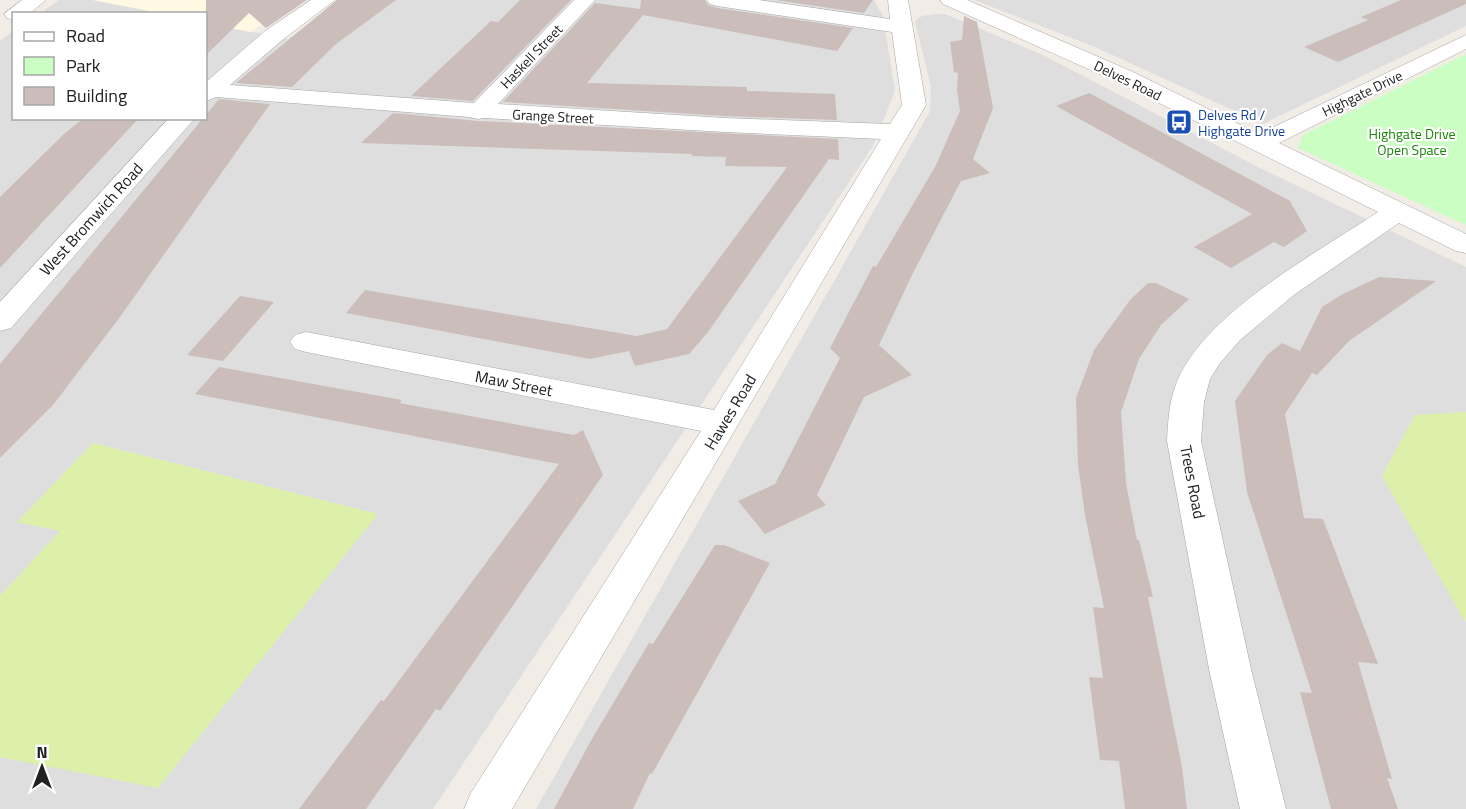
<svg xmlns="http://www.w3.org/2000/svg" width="1466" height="809" font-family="'Titillium Web',sans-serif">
  <rect width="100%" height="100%" fill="#f2ece7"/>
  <path fill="#dfdede" d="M59,0H93L159,13L39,14Z
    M343,0H874L883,16L895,91L873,146L433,809H0V41L13,31L14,118H206V23L288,39Z
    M974,0H1466V26L1263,124L1095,47Z
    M935,14H945L1041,54L1258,167L1466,267V809H536L930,111L931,87L915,21L922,16Z"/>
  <path fill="#fff9e3" d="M93,0H300L250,32L206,23V14L159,13Z"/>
  <path fill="#dcf0aa" d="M1466,412V623L1382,476L1415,415Z
    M93,443L378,514L158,788L0,757V596L60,531L17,522Z"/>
  <path fill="#cbfec2" d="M1466,54V225L1298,148L1303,135Z"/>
  <path fill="#cbbdba" d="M206,0H307L266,28L249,13L206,55Z
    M337,0H396L336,44L292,87L236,83Z
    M520,0H571L473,101L411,96L491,21L498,22Z
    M641,0H705L708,5L717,8L853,28L837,51L643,15L587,83L747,87V91L835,94L837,120L725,116L503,102L595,3L640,9Z
    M775,0H873L864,13Z
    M1401,0H1466V4L1338,62L1304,47L1368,20L1361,17Z
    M964,16L977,22L993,108L973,159L990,173L961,181L912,275L879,345L912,375L864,397L817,495L826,505L765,534L738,501L775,484L840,358L830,348L873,266L876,267L935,167L960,111L957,90L958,73L954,72L950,42L962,40Z
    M1089,93L1290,201L1307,231L1284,247L1274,242L1231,268L1194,247L1252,214L1056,106Z
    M219,99L270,104L120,317L53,405L0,458V364Z
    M393,113L478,121L838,139L839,160L829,159L708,332L689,354L635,366L629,351L590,359L346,313L365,290L637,336L667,329L787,167L725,166L726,157L692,156V154L361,143Z
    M84,118H139L0,268V197L65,133Z
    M1379,277L1436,281L1349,341L1317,375L1312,373L1285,414L1304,518L1323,519L1378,664L1358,662L1392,779L1387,778L1398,809H1331L1300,692L1312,693L1247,492L1235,401L1267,355L1282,343L1300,351L1322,307L1341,295Z
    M1148,283H1156L1189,299L1161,325L1139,359L1121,412L1126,483L1137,540H1139L1153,597H1148L1182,767L1187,809H1125L1119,761L1100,760L1089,677L1103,678L1093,607L1104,608L1085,515L1078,465L1076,398L1094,350L1130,300Z
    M240,296L274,302L223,361L187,355Z
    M219,367L402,400L399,403L574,435L583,430L603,475L440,711L436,709L366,809H299L381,700L384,701L559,464L195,394Z
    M715,545H724L770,563L652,774L650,773L633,809H554L593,737L649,643L653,644Z"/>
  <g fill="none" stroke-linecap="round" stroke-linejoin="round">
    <defs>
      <path id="minor" d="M22,0H46L29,14H14V20L7,18L4,14Z
        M311,0H335L281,41L230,85L474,103L574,0H595L498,104L725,118L890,124L902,105L892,32L717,6L710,4L707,0H759L890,19L888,0H908L926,105L512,809H464L471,793L701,431L306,352L295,349L290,342L295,335L306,332L714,410L881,139L725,132L484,118L478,119L469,117L216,97L206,101V82L265,31Z
        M940,0H967L1131,71L1259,134L1466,35V49L1279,143L1466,234V253L1456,251L1399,223L1295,294L1240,340L1220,363L1210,379L1204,402L1201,441L1251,669L1286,809H1240L1209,669L1167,441C1168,423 1169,404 1175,387C1200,315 1317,253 1378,212L1115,81L943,4Z
        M169,118H195L11,328L0,331V302Z"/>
    </defs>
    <use href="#minor" stroke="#a5a5a5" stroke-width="1"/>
    <use href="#minor" fill="#fff" fill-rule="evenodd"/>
  </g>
  <defs>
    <symbol id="bus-square" viewBox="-11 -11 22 22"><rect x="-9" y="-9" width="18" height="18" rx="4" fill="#1a4fb4" stroke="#fff"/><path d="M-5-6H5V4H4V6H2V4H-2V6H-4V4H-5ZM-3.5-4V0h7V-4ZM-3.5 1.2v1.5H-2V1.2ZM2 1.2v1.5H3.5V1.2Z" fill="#fff"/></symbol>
  </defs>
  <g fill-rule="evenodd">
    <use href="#bus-square" x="1164" y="107" width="30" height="30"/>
  </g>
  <g text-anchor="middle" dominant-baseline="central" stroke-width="4.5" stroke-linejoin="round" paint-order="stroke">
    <g font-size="14" fill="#212121" stroke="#fff">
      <text transform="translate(531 56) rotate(-46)">Haskell Street</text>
      <text transform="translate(1128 80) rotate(26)">Delves Road</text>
      <text transform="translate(1362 93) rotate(-26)">Highgate Drive</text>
      <text transform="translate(553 116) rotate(3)">Grange Street</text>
    </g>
    <g font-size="14" fill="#164399" stroke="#fff" text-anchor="start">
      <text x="1198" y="114">Delves Rd /<tspan x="1198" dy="16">Highgate Drive</tspan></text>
    </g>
    <g font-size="14" fill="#168703" stroke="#fff">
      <text x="1412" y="133">Highgate Drive<tspan x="1412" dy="16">Open Space</tspan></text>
    </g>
    <g font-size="16" fill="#212121" stroke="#fff">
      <text transform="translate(91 219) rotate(-48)">West Bromwich Road</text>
      <text transform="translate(514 383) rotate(11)">Maw Street</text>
      <text transform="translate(730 412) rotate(-59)">Hawes Road</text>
      <text transform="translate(1193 482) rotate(79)">Trees Road</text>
    </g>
  </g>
  <rect x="12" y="12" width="195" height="108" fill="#ffffff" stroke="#a6a6a6" stroke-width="1.5"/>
  <rect x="24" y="32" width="30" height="9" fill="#ffffff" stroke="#a6a6a6" stroke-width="1.5"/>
  <text x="66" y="42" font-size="18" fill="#212121">Road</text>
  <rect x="24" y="57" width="30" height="18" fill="#cbfec2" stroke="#a6a6a6" stroke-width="1.5"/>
  <text x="66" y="72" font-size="18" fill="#212121">Park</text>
  <rect x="24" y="87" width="30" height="18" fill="#cbbdba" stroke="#a6a6a6" stroke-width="1.5"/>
  <text x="66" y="102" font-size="18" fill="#212121">Building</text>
  <g transform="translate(42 767)" stroke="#ffffff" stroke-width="4.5" paint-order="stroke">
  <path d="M0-4.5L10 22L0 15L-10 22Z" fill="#212121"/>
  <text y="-9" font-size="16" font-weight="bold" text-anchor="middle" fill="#212121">N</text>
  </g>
</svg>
